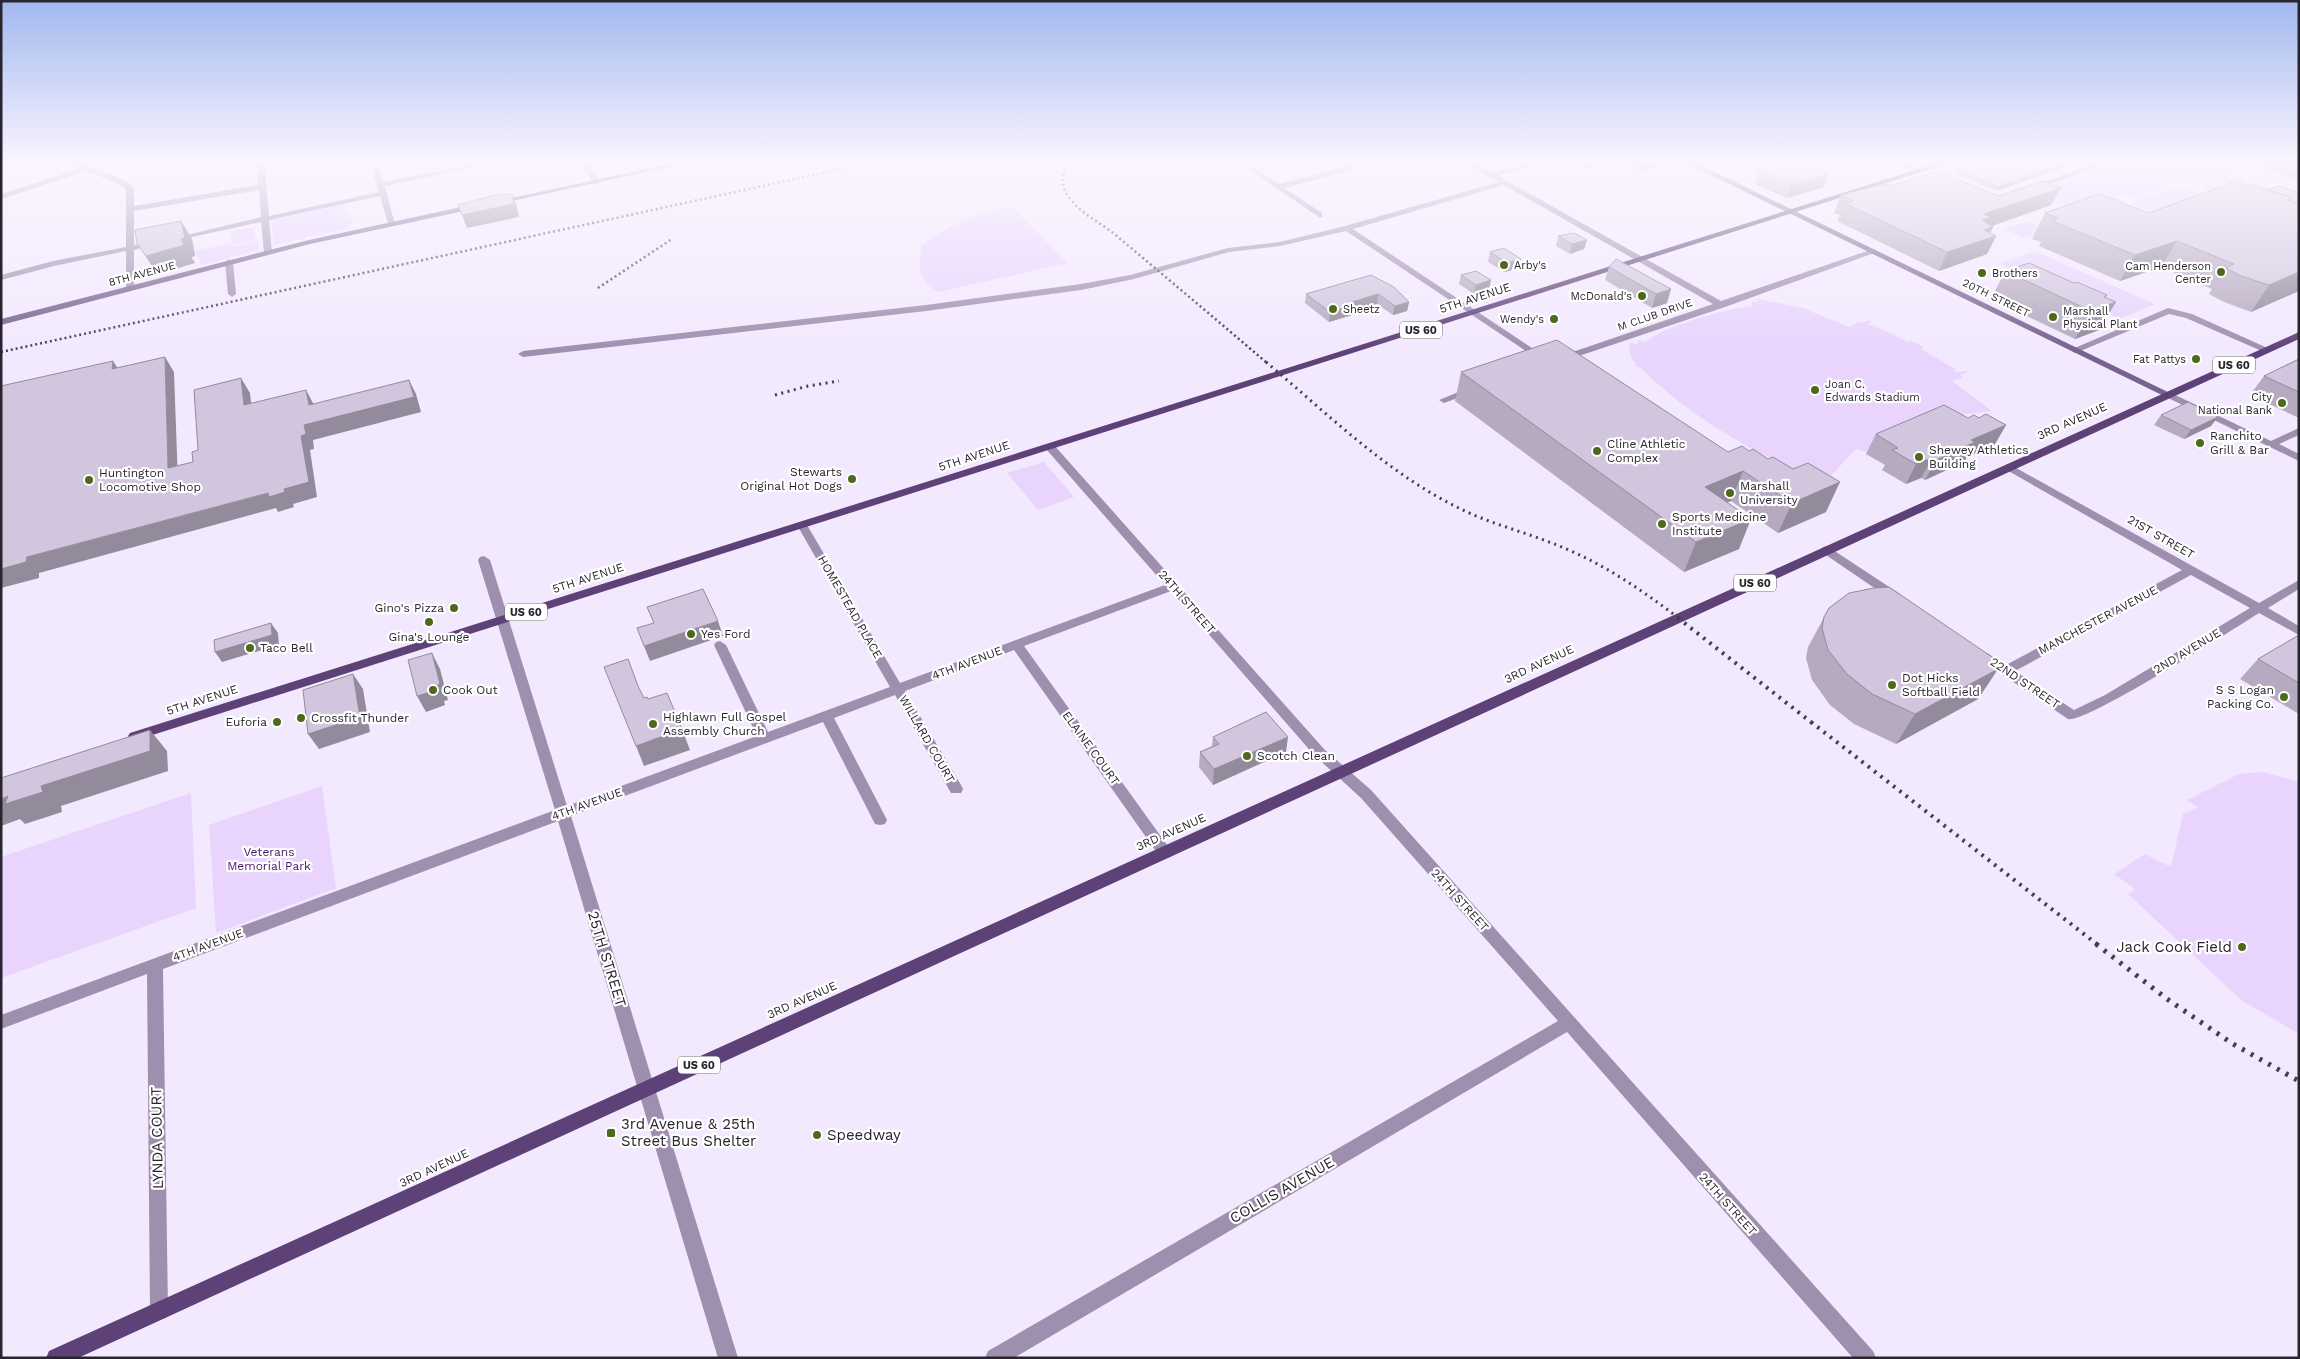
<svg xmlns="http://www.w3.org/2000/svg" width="2300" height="1359" font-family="'Work Sans',sans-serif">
  <rect width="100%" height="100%" fill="#f3e9fe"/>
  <path fill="#e8d4fd" d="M2125,160C2143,160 2164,173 2180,182L2174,184L2119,162Z
    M2136,160H2191L2194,163L2216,169L2187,179Z
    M2115,162L2173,184L2137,197L2124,193L2126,194L2115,197L2123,201L2086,216L2031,193Z
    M2220,170L2248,181L2255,186L2231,196L2192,181Z
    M2177,186L2207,197L2158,214L2130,203Z
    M344,204L353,223L345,229L274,245L271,220Z
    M1012,207L1068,263L938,292C919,278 917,269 922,246C948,224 978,214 1012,207Z
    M2027,221L2048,230L2024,238L2002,229Z
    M253,227L256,240L233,245L230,232Z
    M258,241V250L201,265L195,251L231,243L232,247Z
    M2035,251L2155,304L2120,319L1999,264Z
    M1757,299L1803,308L1849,327L1858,322L1861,323L1870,320L1871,322L1867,326L1873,325L1908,342L1911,341L1924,347L1921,349L1957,370L1953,371L1955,372L1967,371V373L1960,375L1964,378L1952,381L1992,411L1927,419L1869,453L1856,449L1824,483C1757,454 1691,419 1640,367H1637C1633,359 1627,352 1630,343L1637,344L1639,340L1646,342C1662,327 1730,307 1753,306L1751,302H1758Z
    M1044,462L1074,497L1038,510L1007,473Z
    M2263,772L2299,782V1034L2241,1000L2128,894L2135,889L2114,874L2145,854L2171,867L2183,814L2198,807L2187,800L2239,774Z
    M322,786L336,888L216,933L209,825Z
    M191,793L196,908L1,978V857Z"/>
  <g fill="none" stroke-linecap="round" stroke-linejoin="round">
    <path fill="#9f8faf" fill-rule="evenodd" d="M59,160C77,160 121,175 134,188V206L258,185L256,160H264L269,216L379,192L369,160H377L383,182L493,160H509L385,186L395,225L388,223L380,196L269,220L272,252L268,254L264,252L261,222L174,241L170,239L261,217L259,190L134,211V245L155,241L159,243L134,250V288L130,291L126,288V251L54,266L1,280V275L53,261L126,247V189L119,184L86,171L1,199V194L79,169Z
      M581,160H588L600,182L599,184H593Z
      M1235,160H1243L1279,184L1336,169L1359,160H1369L1342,173L1284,188L1322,213V217H1319Z
      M1462,160H1471L1493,173L1538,160H1551L1498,176L1721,301L1870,250L1877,252L1725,307L1561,362L1556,359L1558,357L1713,304L1504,185L1353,229L1544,356L1546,358L1541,361L1346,231L1280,246L1229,252L1134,279L1081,290L926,311L523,357L518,354L523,351L926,305L1081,284L1130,275L1228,248L1280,242L1345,226L1499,182Z
      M1718,160H1730L1699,170L1695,168Z
      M1891,160H1901L1925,171L1918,173Z
      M2104,160H2115L2035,190L2028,188Z
      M229,259L233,262L236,294L232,297L228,294L225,262Z
      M2168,308L2192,314L2272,350L2267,353L2264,352L2186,318L2169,314L2078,352L2075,353L2070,350Z
      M1471,387L1476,390L1474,392L1444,403L1439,400Z
      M2169,392L2271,441L2299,428V435L2279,444L2299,454V461L2166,397L2164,395Z
      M1050,444L1054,445L1324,749L1371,790L1873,1351L1876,1358H1853L1567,1032L1014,1358H985L988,1351L1558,1021L1361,798L1314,755L1171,591L1024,646L1170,849L1172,853L1170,857L1165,859L1160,857L1014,650L905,691L961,785L963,789L961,793H951L895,695L834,718L887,820L885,824L880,825L875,824L823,722L571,816L738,1358H718L558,821L163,969L168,1311L166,1318L159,1320L152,1318L150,1311L147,974L1,1029V1015L555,810L478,560L480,557L484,556L490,560L567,806L757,736L714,645L716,642L720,641L726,645L768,732L890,687L797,525L798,523L802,522L807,525L900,683L1165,585L1046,449L1045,447Z
      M2009,464L2259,603L2299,580V589L2268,608L2299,626V635L2259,613C2234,629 2085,724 2068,719L1979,659L1977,656L1979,653H1987L2006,665L2182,570L2005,469V465ZM2191,575L2250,608L2105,695L2074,710L2015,671Z
      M1827,546L1900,594L1902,597L1900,600H1892L1823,553L1821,550L1823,547Z"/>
    <path fill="#78628f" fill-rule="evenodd" d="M687,160H702L497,204L493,202Z
      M1680,160H1690L2174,395L2169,398L2166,397Z
      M475,204H478V208L310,244L1,325V319L309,240Z"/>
    <path fill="#5e4177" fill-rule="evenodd" d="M1947,160H1959L140,739H130L128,736L130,733Z
      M2299,332V339L78,1358H46L49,1351Z"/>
    <path stroke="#443f49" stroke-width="2.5" stroke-dasharray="2 3" stroke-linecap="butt" d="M1069,160C1063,172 1059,183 1068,196C1080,214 1102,223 1118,237C1168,279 1218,321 1267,363
      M598,288L672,239
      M1,352L882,160"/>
    <path stroke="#443f49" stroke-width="3" stroke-dasharray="2 4.5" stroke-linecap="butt" d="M1266,362C1329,415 1390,476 1465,511C1497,526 1532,534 1564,548C1607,566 1643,591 1680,619
      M775,395L808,386L839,381"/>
    <path stroke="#443f49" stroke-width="4" stroke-dasharray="2.5 5.5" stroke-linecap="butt" d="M1678,618L1816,726
      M1811,722L2098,945"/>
    <path stroke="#443f49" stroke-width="5" stroke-dasharray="3 7" stroke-linecap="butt" d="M2096,944L2167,999L2233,1044L2299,1081"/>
  </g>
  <path fill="#b5aabf" d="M1569,160H1610V163L1586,169Z
    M1619,160H1679L1640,172Z
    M1985,160H2084L1996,191L1955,174L1957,170Z
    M2263,160H2299V181L2259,167Z
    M1759,171L1824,187L1787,198L1754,184Z
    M1890,186L1998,196L2051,205L1991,226L1993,227L1990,233L1996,236L1987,254L1939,271L1837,221L1840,215L1834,213L1841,195Z
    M2099,194L2299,291L2251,312L2224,302L2209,294L2212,289L2161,267L2120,281L2039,246L2041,242L2032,239L2045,213Z
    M181,221L192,239L195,256L191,257L195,263L157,274L137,243Z
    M1558,236L1587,240L1584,249L1570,254L1556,246Z
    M1490,252L1521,259L1519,268L1505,272L1488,262Z
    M1616,259L1667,303L1652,308L1605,280L1609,267Z
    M2005,271L2074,283L2106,297L2099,330L2075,339L1991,299Z
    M1371,275L1409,302L1407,311L1393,315L1377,304L1352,311V315L1329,322L1305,303L1306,294Z
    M1461,275L1489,289L1474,294L1459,284Z
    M2299,359V418L2250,395L2264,376Z
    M1461,372L1728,452L1826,512L1778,533L1731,501L1727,502L1739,549L1684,572L1455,401Z
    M2161,415L2211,426L2184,439L2154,425Z
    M1968,418H1979L2006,425L1995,444L1967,457L1964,462L1925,480L1921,478L1906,484L1882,470L1885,465L1866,454L1876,434Z
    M1829,608L1998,669L1978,699L1896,744L1854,724L1830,705L1812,680L1806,658L1808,647Z
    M2299,635V714L2240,679L2258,659Z
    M1213,737L1286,752L1213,785L1199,767L1200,752L1212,746Z"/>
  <path fill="#938b9b" d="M1590,160H1610V163L1586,169L1588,161Z
    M1645,160H1679L1640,172L1643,161Z
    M2074,160H2084L1996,191L1998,187Z
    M1829,174L1824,187L1787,198L1792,185Z
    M2061,188L2051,205L1986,228L1993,227L1987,239L1996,236L1987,254L1939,271L1947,252L1984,214Z
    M512,194L517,207L519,217L467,228L462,215Z
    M181,221L192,239L195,256L191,257L181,239Z
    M1587,240L1584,249L1570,254L1572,244Z
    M2177,241L2161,267L2120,281L2135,255Z
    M184,245L195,263L157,274L146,256Z
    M1521,259L1519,268L1505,272L1507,263Z
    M2299,272V291L2251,312L2269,285Z
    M1491,280L1489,289L1474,294L1476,285Z
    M1671,289L1667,303L1652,308L1656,294Z
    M1378,294L1377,304L1352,311V315L1329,322L1330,312L1349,303Z
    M2107,295L2100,308L2116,302L2099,330L2075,339L2091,311L2104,297Z
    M1409,302L1407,311L1393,315L1395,306Z
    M165,357L174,372L178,483L168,468Z
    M113,361L122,375L112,369Z
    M241,378L250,393L253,420L244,405Z
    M409,380L416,394L421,412L313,440L314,449L310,450L317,497L293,504L294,507L278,512L276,508L39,573V578L1,588V569L27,557L284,489L304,425Z
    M306,390L314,405H309Z
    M2218,417L2211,426L2184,439L2191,430Z
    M2006,425L1995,444L1967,457L1964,462L1925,480L1936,460L1971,440Z
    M1932,458L1921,478L1906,484L1916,464Z
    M1743,471L1731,501L1693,516L1705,487Z
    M1840,482L1826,512L1778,533L1792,503Z
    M1751,519L1739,549L1684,572L1696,542Z
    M718,621L723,636L650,661L644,646Z
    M271,623L278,633L279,645L222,662L215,652Z
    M432,653L440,669L448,700L444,701L445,705L426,712L417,696L436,686Z
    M1998,669L1978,699L1896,744L1915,714Z
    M353,674L363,689L370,732L319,749L308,734Z
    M682,729L690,750L644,766L636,746Z
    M150,730L167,751L168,771L61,806L62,812L25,824L20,819L1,826V799L41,786Z
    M1288,737L1286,752L1213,785L1214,769Z"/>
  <path fill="#d2c6de" stroke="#938b9b" d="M1985,160H2074L1998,187L1957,170Z
    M1791,161L1806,163L1829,174L1792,185L1759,171Z
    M1938,171L1998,196L2043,181L2061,188L1984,214L1991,217L1982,220L1993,227L1984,230L1996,236L1947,252L1844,203L1853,201L1841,195L1885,184L1890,186Z
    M2236,181L2246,185L2251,184L2292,198L2288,200L2299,204V272L2269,285L2241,276L2226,268L2234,264L2177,241L2135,255L2052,221L2058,218L2045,213L2099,194L2149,213Z
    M2279,186L2299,193V204L2290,201L2292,198L2268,190Z
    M512,194L514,204L462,215L458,205L496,195Z
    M181,221L185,238L181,239L184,245L146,256L137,243L135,230Z
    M1574,233L1587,240L1572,244L1558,236Z
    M1504,248L1521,259L1507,263L1490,252Z
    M1616,259L1671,289L1656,294L1609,267Z
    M2029,263L2074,283L2077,282L2107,295L2104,297L2116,302L2091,311L2005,271Z
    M1476,271L1491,280L1476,285L1461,275Z
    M1371,275L1394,287L1409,302L1395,306L1378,294L1349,303L1353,305L1330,312L1306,294Z
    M1557,340L1728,452L1742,446L1749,451L1753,449L1768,459L1773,457L1793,469L1808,463L1840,482L1792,503L1743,471L1705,487L1751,519L1696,542L1461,372Z
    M165,357L168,468L193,462L192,452L198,450L194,390L241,378L244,405L306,390L309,405L409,380L414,397L304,425L306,434L301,436L309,482L284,489L285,492L269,497L268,493L27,557L26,562L1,569V386L113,361L112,369Z
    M2299,359V392L2264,376Z
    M2188,402L2218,417L2191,430L2161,415Z
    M1944,405L1968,418L1974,415L1979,418L1986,414L2006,425L1971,440L1975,442L1936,460L1932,458L1916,464L1892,450L1898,448L1876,434Z
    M1889,587L1995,659L1998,669L1915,714L1872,694L1847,674L1828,650L1822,628L1824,617L1829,608L1849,593L1874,588Z
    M703,589L718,621L644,646L637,628L654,623L647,607Z
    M271,623L272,635L215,652L214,640Z
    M2299,635V683L2258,659Z
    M432,653L440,684L436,686L437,690L417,696L408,660Z
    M628,659L638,686L644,698L647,697L648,699L667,693L682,729L636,746L604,667Z
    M353,674L360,717L308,734L303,690Z
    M1266,712L1288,737L1214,769L1200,752L1219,744L1213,737Z
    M150,730V751L41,786L43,792L5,804L8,796L1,799V778Z"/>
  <linearGradient id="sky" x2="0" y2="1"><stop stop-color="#a2b8ee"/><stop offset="0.46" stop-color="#faf5ff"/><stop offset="1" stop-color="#faf5ff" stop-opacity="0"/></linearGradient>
  <rect width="2300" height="351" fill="url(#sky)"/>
  <g fill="#4e691c" stroke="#fff" stroke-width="2">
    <circle cx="1504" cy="265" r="5"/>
    <circle cx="2221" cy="272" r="5"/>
    <circle cx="1982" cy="273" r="5"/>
    <circle cx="1642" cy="296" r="5"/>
    <circle cx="1333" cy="309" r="5"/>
    <circle cx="2053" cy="317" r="5"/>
    <circle cx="1554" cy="319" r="5"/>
    <circle cx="2196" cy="359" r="5"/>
    <circle cx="1815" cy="390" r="5"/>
    <circle cx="2282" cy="403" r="5"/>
    <circle cx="2200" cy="443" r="5"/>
    <circle cx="1597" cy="451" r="5"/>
    <circle cx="1919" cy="457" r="5"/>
    <circle cx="852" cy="479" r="5"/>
    <circle cx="89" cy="480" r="5"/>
    <circle cx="1730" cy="493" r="5"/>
    <circle cx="1662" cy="524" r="5"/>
    <circle cx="454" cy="608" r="5"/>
    <circle cx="429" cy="622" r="5"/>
    <circle cx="691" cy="634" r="5"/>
    <circle cx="250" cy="648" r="5"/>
    <circle cx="1892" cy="685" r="5"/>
    <circle cx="433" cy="690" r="5"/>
    <circle cx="2284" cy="697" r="5"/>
    <circle cx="301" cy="718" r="5"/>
    <circle cx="277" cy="722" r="5"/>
    <circle cx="653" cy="724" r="5"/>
    <circle cx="1247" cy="756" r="5"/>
    <circle cx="2242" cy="947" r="5"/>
    <rect x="606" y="1128" width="10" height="10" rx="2.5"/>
    <circle cx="817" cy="1135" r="5"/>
  </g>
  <g text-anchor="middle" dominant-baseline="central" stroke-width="4.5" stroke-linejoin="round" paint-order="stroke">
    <g font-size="11" fill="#29252e" stroke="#fff" text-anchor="start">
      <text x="1514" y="265">Arby's</text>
      <text x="2211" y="266" text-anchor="end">Cam Henderson<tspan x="2211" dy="13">Center</tspan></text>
      <text x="1992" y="273">Brothers</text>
      <text x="1632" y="296" text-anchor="end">McDonald's</text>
      <text x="1343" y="309">Sheetz</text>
      <text x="2063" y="311">Marshall<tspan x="2063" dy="13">Physical Plant</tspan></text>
      <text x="1544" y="319" text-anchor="end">Wendy's</text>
      <text x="2186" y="359" text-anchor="end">Fat Pattys</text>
      <text x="1825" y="384">Joan C.<tspan x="1825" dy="13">Edwards Stadium</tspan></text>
      <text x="2272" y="397" text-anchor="end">City<tspan x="2272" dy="13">National Bank</tspan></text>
    </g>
    <g font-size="11" fill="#29252e" stroke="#fff">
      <text transform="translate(142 274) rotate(-15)">8TH AVENUE</text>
      <text transform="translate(1996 298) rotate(26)">20TH STREET</text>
      <text transform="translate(1655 315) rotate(-19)">M CLUB DRIVE</text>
    </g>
    <g fill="#fff" stroke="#69666d" stroke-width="1">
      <rect x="1400" y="321.5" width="42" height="17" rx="4"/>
      <rect x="2213" y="356.5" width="42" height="17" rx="4"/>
      <rect x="1734" y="574.5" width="42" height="17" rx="4"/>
      <rect x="505" y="603.5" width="42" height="17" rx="4"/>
      <rect x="678" y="1056.5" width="42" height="17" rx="4"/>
    </g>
    <g font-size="11" font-weight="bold" fill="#29252e">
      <text x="1421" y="330">US 60</text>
      <text x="2234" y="365">US 60</text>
      <text x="1755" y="583">US 60</text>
      <text x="526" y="612">US 60</text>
      <text x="699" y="1065">US 60</text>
    </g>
    <g font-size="12" fill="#29252e" stroke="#fff">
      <text transform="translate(1475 298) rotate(-18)">5TH AVENUE</text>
      <text transform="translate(2072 421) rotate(-24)">3RD AVENUE</text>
      <text transform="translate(974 456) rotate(-18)">5TH AVENUE</text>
      <text transform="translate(2161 537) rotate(30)">21ST STREET</text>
      <text transform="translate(588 578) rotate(-18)">5TH AVENUE</text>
      <text transform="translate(1187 602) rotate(49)">24TH STREET</text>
      <text transform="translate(850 607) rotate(60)">HOMESTEAD PLACE</text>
      <text transform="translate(2098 620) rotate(-28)">MANCHESTER AVENUE</text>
      <text transform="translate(2187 651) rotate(-31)">2ND AVENUE</text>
      <text transform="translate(967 663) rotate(-21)">4TH AVENUE</text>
      <text transform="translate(1539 664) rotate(-25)">3RD AVENUE</text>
      <text transform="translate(2025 683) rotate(34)">22ND STREET</text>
      <text transform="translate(202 700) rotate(-18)">5TH AVENUE</text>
      <text transform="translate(927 739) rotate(60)">WILLARD COURT</text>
      <text transform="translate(1091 748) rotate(54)">ELAINE COURT</text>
      <text transform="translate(587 804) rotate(-20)">4TH AVENUE</text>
      <text transform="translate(1171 832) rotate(-24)">3RD AVENUE</text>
      <text transform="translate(1460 900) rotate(48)">24TH STREET</text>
      <text transform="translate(208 945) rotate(-20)">4TH AVENUE</text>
      <text transform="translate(802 1000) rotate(-24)">3RD AVENUE</text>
      <text transform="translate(434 1168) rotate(-25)">3RD AVENUE</text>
      <text transform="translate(1728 1204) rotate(48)">24TH STREET</text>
    </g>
    <g font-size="12" fill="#29252e" stroke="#fff" text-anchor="start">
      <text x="2210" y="436">Ranchito<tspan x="2210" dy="14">Grill &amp; Bar</tspan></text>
      <text x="1607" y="444">Cline Athletic<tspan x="1607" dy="14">Complex</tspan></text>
      <text x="1929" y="450">Shewey Athletics<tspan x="1929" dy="14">Building</tspan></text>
      <text x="842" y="472" text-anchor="end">Stewarts<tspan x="842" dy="14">Original Hot Dogs</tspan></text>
      <text x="99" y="473">Huntington<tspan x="99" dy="14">Locomotive Shop</tspan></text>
      <text x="1740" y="486">Marshall<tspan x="1740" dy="14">University</tspan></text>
      <text x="1672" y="517">Sports Medicine<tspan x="1672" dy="14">Institute</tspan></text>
      <text x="444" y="608" text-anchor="end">Gino's Pizza</text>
      <text x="701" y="634">Yes Ford</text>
      <text x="429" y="637" text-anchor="middle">Gina's Lounge</text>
      <text x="260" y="648">Taco Bell</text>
      <text x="1902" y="678">Dot Hicks<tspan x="1902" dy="14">Softball Field</tspan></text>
      <text x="443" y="690">Cook Out</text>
      <text x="2274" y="690" text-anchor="end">S S Logan<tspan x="2274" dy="14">Packing Co.</tspan></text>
      <text x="663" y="717">Highlawn Full Gospel<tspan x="663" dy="14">Assembly Church</tspan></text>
      <text x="311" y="718">Crossfit Thunder</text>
      <text x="267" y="722" text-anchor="end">Euforia</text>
      <text x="1257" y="756">Scotch Clean</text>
    </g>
    <g font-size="12" fill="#48166a" stroke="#fff">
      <text x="269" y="852">Veterans<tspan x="269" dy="14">Memorial Park</tspan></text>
    </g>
    <g font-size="15" fill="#29252e" stroke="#fff" text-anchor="start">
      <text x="2232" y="947" text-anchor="end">Jack Cook Field</text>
      <text x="621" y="1124">3rd Avenue &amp; 25th<tspan x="621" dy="17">Street Bus Shelter</tspan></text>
      <text x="827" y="1135">Speedway</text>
    </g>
    <g font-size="15" fill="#29252e" stroke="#fff">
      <text transform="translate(607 959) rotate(73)">25TH STREET</text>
      <text transform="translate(157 1138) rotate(-91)">LYNDA COURT</text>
      <text transform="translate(1282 1190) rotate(-30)">COLLIS AVENUE</text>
    </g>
  </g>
  <rect width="2300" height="1359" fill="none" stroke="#29252e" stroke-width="5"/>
</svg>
